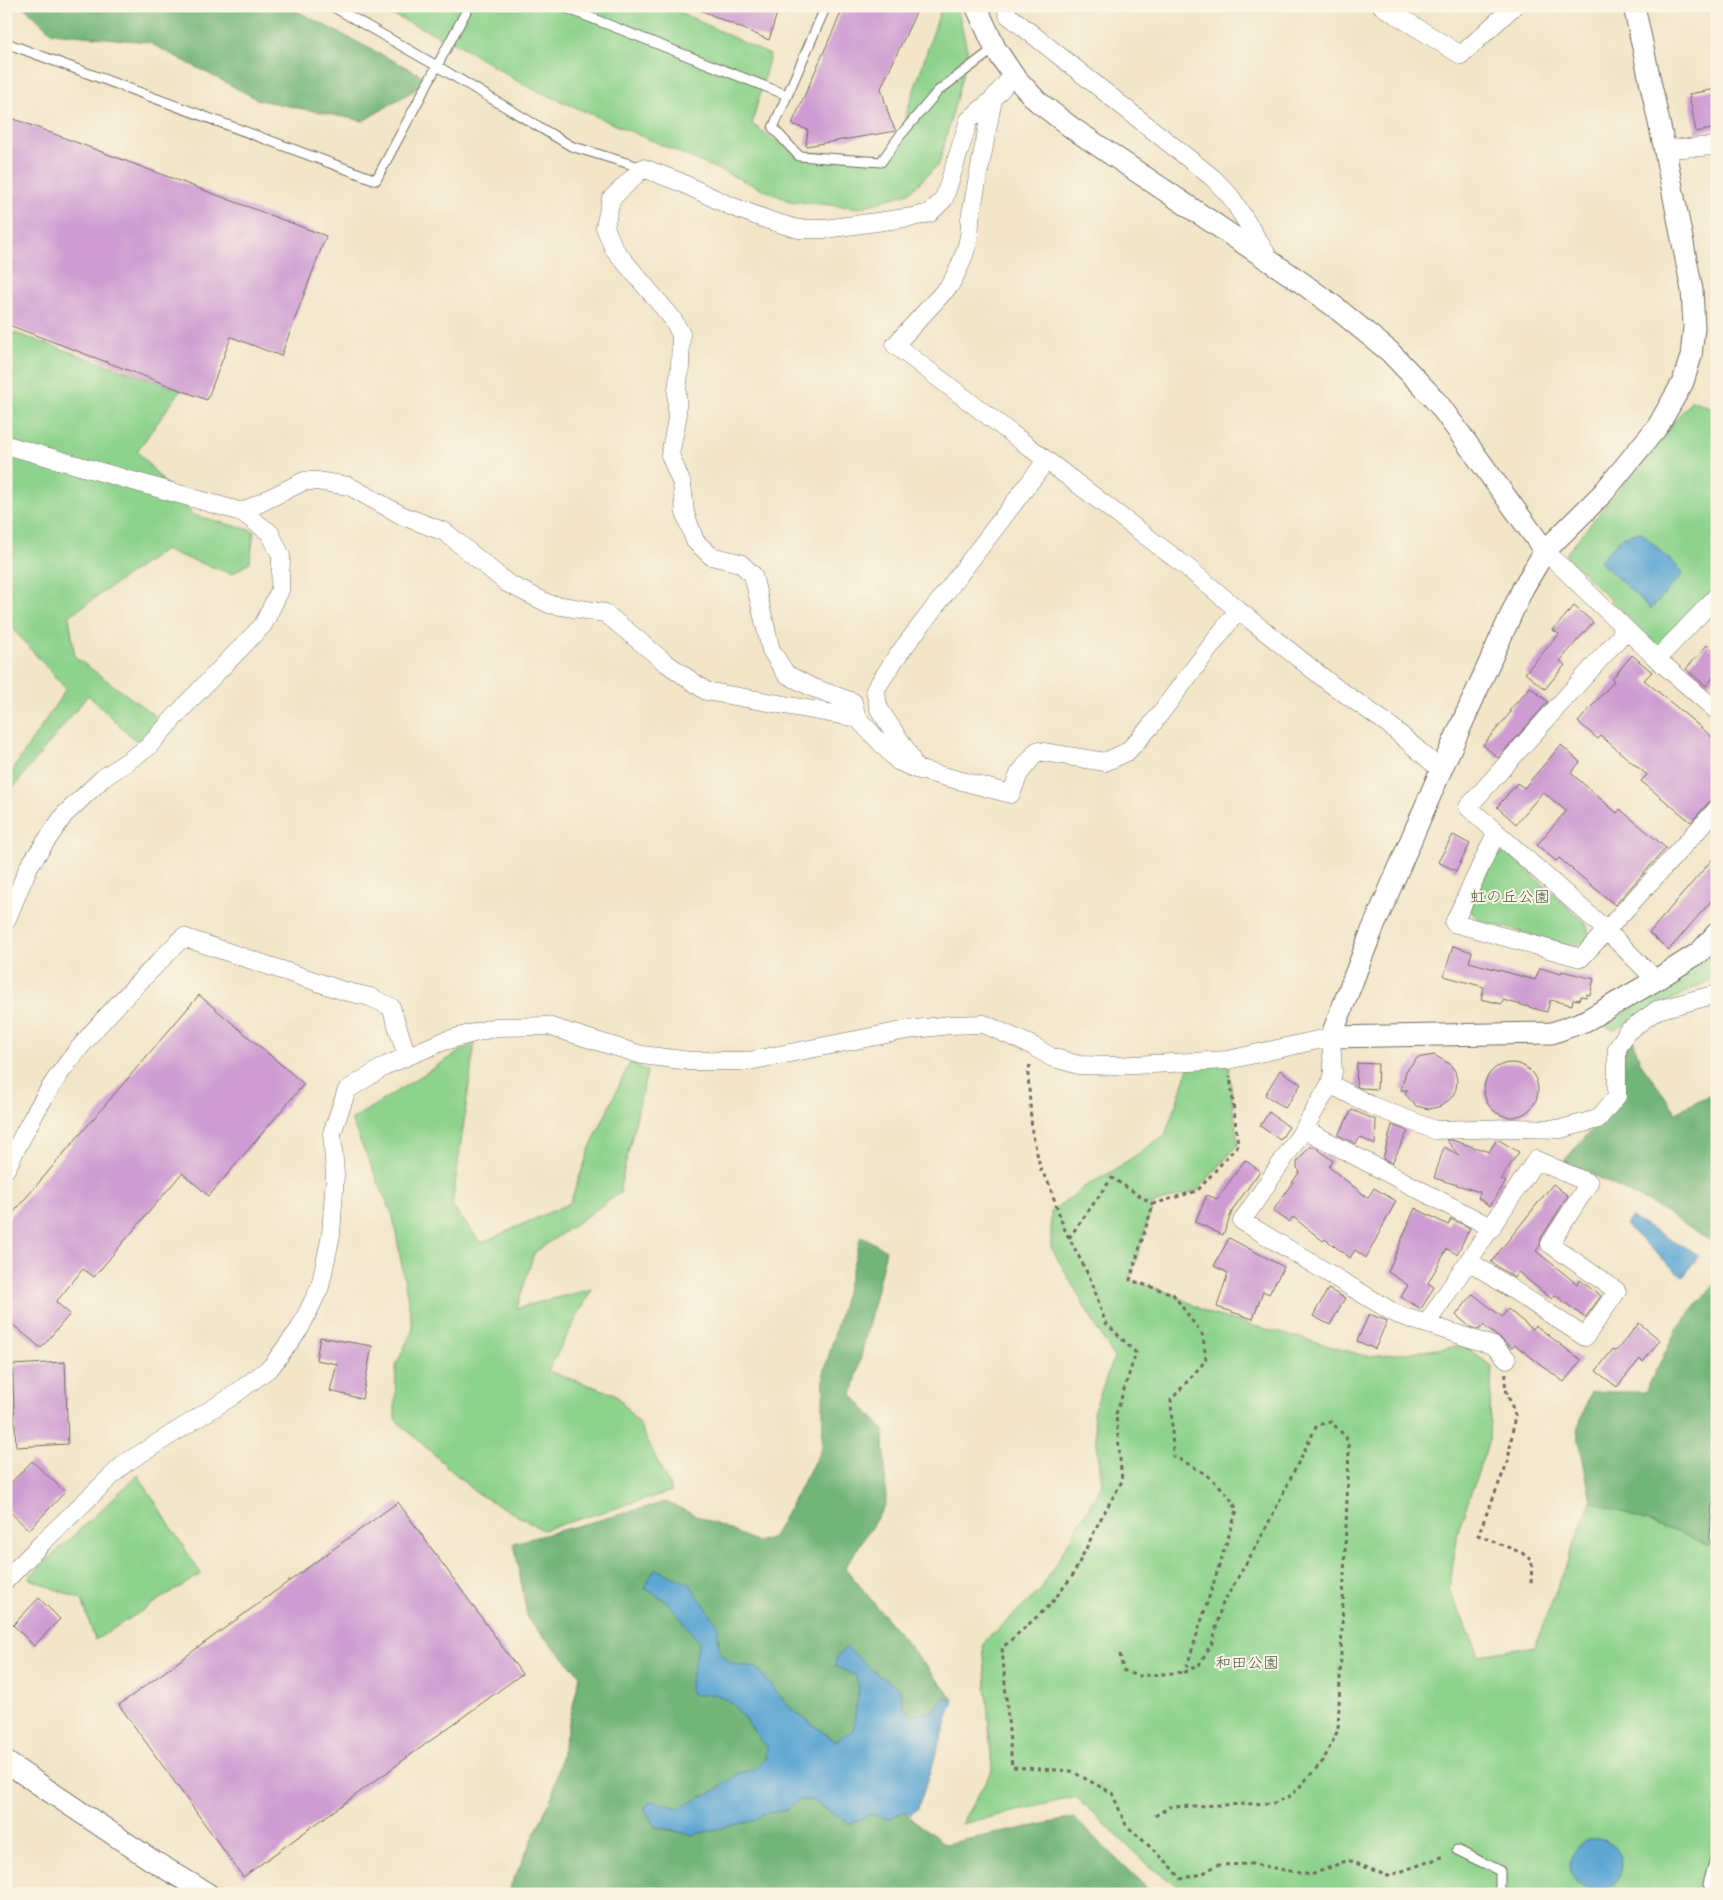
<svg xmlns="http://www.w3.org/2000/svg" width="1723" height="1900" font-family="Sriracha,'Klee One',sans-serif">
  <rect width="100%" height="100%" fill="#fcf5e5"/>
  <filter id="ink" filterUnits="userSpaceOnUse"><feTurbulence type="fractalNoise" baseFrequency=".02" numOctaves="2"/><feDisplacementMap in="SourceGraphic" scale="10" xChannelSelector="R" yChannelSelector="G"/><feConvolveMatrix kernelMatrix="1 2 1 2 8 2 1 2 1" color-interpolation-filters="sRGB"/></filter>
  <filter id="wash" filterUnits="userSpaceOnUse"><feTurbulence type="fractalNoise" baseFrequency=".0096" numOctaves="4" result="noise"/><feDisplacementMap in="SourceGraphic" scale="20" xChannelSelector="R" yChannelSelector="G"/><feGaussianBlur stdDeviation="1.12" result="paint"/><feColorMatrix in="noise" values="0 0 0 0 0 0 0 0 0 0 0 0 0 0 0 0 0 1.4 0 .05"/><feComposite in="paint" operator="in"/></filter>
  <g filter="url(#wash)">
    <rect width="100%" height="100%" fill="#f2e5c8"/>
    <path fill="#8ed38d" stroke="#5c7f5c" d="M373,6H667L770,55L752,124L791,151L892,157L942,6H957L968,54L939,164L909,193L859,208L790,201L522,84L461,46Z
      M6,330L181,390L137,451L193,515L254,531L250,562L232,574L164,550L69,616L75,657L166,724L136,741L88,695L13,788L6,823V780L66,689L6,621Z
      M1692,400L1717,410V586L1659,648L1565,555Z
      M1507,852L1586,923L1590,937L1576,947L1478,920L1470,910L1494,857Z
      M1717,952V976L1614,1030L1605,1026Z
      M475,1042L452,1206L481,1243L570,1203L590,1148L630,1062L647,1071L620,1188L621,1192L534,1253L517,1308L592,1289L548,1371L615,1394L639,1424L672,1491L543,1530L475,1492L395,1419L396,1365L413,1329L393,1216L351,1120Z
      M1228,1060L1238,1145L1197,1191L1153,1204L1130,1280L1173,1294L1210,1314L1370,1357L1464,1346L1492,1366L1489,1440L1458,1531L1449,1589L1479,1655L1535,1646L1591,1501L1693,1538L1717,1548V1894H1189L1150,1867L1076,1797L961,1824L992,1771L983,1643L1040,1591L1102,1484L1093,1412L1114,1358L1051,1247V1212L1087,1185L1113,1171L1165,1135L1191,1062Z
      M138,1475L201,1574L95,1640L82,1600L28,1578Z"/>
    <path fill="#72b578" stroke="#4e7052" d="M23,6H287L431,80L363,121L259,100L148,42L52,33Z
      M1631,1033L1640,1062L1676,1112L1717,1091V1250L1715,1244L1652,1204L1564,1161L1591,1130L1614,1084Z
      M861,1236L886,1250L852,1395L884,1430L886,1504L845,1568L954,1700L944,1697L935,1710L913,1716L904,1708L900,1689L869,1668L856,1676L859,1688L853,1730L835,1741L789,1707L756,1667L733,1664L718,1652V1625L645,1588L668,1602L699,1642L689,1688L693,1695L715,1694L733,1704L766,1747L765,1760L754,1769L739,1773L716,1790L679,1808L650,1801L644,1810L656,1826L654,1827L692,1835L756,1820L762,1814L787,1810L798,1800H811L851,1824L871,1814L889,1819L903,1812L945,1844L1074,1818L1153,1894H507L552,1796L580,1675L528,1620L514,1543L666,1502L757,1542L773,1537L822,1448L824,1373Z
      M1717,1281V1547L1591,1501L1577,1430L1591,1392H1645L1677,1329Z"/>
    <path fill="#5ba6d3" stroke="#43687f" d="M1641,532L1684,573L1651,609L1599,561L1623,536Z
      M1631,1218L1699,1255L1683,1277L1625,1225Z
      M655,1569L690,1584L718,1625L719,1652L733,1664L756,1667L789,1707L835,1741L853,1730L859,1688L856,1676L835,1666L836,1658L846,1647L880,1676L900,1689L904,1708L913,1716L935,1710L944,1697L954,1700L918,1808L911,1815L903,1812L889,1819L871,1814L851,1824L811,1800H799L787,1810L762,1814L756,1820L692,1835L656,1826L644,1809L650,1801L679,1808L716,1790L739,1773L754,1769L765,1760L766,1747L733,1704L715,1694L693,1695L689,1688L699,1642L668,1602L644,1588Z
      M1570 1865a26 26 0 1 1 52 0a26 26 0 1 1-52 0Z"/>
    <g id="blocks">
      <path fill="#ce9cd2" d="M691,6H779L769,40Z
        M844,6H919L881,88L890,119L896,131L806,146L808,130L792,124Z
        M1717,89V128L1696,132L1689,94Z
        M6,116L326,236L281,356L231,337L207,400L6,324Z
        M1574,606L1593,622L1560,661L1565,665L1545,689L1525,673L1559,634L1553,630Z
        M1707,645L1717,654V673L1706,686L1686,669Z
        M1632,655L1652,672L1644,680L1717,741V799L1709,802L1691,822L1641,781L1647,775L1601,736L1598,739L1578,722L1614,681L1612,679Z
        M1530,687L1548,702L1498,758L1483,745L1511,712L1509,711Z
        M1561,745L1580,762L1571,773L1617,813L1620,809L1666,848L1615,905L1559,858L1556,861L1537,845L1566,811L1543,792L1516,824L1497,807L1517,783L1524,788Z
        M1453,835L1470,844L1456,871L1438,862Z
        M1717,854V894L1669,950L1649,933Z
        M1453,946L1472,952L1469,962L1535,980L1540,968L1561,974L1562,971L1594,979L1590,995L1587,994L1586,997L1581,996L1579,1000L1573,999L1572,1005L1550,1000L1547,1012L1503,1000L1502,1004L1481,999L1484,987L1444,976Z
        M199,995L304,1084L209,1196L182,1173L94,1277L83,1269L56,1302L70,1314L41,1348L6,1319V1221Z
        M1434,1055L1450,1064L1455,1071L1457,1080L1456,1089L1452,1097L1445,1104L1438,1107L1429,1109L1416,1106L1405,1094L1408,1090H1401L1406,1071L1417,1058Z
        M1357,1063L1378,1064L1377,1089L1361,1088L1356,1086Z
        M1484 1090a27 27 0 1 1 54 0a27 27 0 1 1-54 0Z
        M1280,1070L1301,1084L1285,1108L1265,1095Z
        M1352,1110L1376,1120L1375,1145L1360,1137L1356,1144L1338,1135Z
        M1269,1112L1289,1127L1280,1140L1260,1126Z
        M1392,1125L1408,1131L1392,1163L1383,1159Z
        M1497,1139L1519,1152L1501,1179L1506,1182L1490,1206L1478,1198L1480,1192L1434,1178L1444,1147L1459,1155L1446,1140H1452L1489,1152Z
        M1309,1147H1315L1333,1161L1329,1167L1368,1198L1374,1188L1396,1201L1366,1258L1355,1250L1350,1258L1325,1239L1323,1241L1293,1217L1289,1222L1273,1211L1300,1171L1297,1168V1162Z
        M1245,1160L1260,1171L1233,1209L1223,1235L1195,1222L1207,1195L1217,1199Z
        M1553,1184L1568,1196L1541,1238L1540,1245L1536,1251L1577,1284L1580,1280L1601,1296L1585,1318L1555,1295L1552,1299L1518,1272L1514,1278L1491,1262Z
        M1415,1208L1448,1225L1451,1219L1470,1228L1457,1254L1447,1249L1428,1283L1434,1287L1421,1309L1401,1297L1408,1285L1388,1272Z
        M1229,1238L1284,1267L1269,1294L1263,1291L1253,1319L1217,1307L1228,1273L1214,1266Z
        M1328,1289L1345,1298L1330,1325L1313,1316Z
        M1473,1294L1502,1317L1508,1309L1532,1329L1535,1325L1581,1360L1564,1382L1515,1345L1512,1348L1483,1325L1479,1330L1470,1327L1456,1315Z
        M1369,1314L1387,1321L1375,1349L1357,1341Z
        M1639,1323L1660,1340L1643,1362L1640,1359L1617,1387L1596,1371L1613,1349L1616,1351Z
        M320,1337L372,1346L362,1399L330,1391L337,1364L316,1360Z
        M65,1362L68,1444L16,1447L12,1365Z
        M32,1461L65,1492L29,1530L6,1508V1488Z
        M398,1502L522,1674L243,1877L119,1705Z
        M39,1598L60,1619L34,1646L13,1625Z"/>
    </g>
  </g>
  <g filter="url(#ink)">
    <use href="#blocks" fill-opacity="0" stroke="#716c62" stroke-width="1"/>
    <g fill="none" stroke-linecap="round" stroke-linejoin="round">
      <defs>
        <path id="service" d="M332,6L437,66L571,146L643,168
          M561,6L787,95
          M826,6L773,128L799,156L881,162L899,137L938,91L995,48
          M6,43L376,180L469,6
          M1717,1507L1715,1539L1717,1541
          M1457,1850L1500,1871V1894
          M1714,1894L1708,1884L1717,1853"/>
        <path id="minor" d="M1006,6L1008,15L1213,178L1231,197L1271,261
          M1382,6L1461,55L1514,6
          M1013,75L993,99L969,120L944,199L930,213L913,217L825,229H798L768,220L728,205L680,182L643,168L611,199L605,227L614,249L672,318L681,334L680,367L677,390V419L670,455L682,484L685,513L695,541L711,556L740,563L753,575L771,650L786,674L811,687L853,702L857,718L898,761L916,769L1011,794L1019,774L1037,751L1105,762L1127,752L1150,727L1238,610
          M993,99L970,219C971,242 961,266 950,285L895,345L1188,568L1238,610L1331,684L1388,724L1441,770
          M1665,149L1717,146
          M6,445L242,512L270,533L281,556L280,590L263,625L191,699L147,748L103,778L64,815L29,866L6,921
          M242,512L304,481H317L349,486L403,516L445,532L507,583L549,604L605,613L666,663L706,691L857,718
          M1545,551L1657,659L1717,711
          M1626,630L1468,807L1606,930L1656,980
          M1657,659L1717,596
          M916,769L907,751L879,709L875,690L895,659L1046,461
          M1496,833L1454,923L1581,958L1717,809
          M1330,1084L1304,1129L1242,1221L1396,1314L1494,1346L1507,1359
          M1304,1129L1492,1228
          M6,1169C22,1137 38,1105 58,1076C94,1025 140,982 183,937L344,991L370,997L391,1007L407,1056
          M1427,1323L1536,1160L1589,1183L1550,1244L1617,1291L1585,1337L1469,1261
          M6,1580L44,1541L124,1464L231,1397L271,1367L300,1328L320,1287L331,1235L335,1175L332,1133L347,1090L387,1065L444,1041L496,1027L548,1026L642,1055L690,1061H749L907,1030L950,1025L984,1024L1033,1046L1051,1057L1079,1065L1115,1066L1228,1060L1331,1037L1333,1072L1330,1084L1370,1105L1435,1130L1514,1128L1561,1129L1598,1119L1617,1096V1049L1627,1032L1657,1010L1717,994"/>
        <path id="tertiary" d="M976,6L995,48L1013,75L1037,101L1072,128L1298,280L1335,307L1390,352L1426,390L1440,406L1545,551
          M1634,6L1663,141L1692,290L1694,327L1691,356L1683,382L1658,426L1603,493L1545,551L1523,588L1441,770L1371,933L1331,1037L1552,1033L1585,1021L1656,980L1700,952L1717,933
          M6,1762L150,1859L208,1894"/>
      </defs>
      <use href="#service" stroke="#716c62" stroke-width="11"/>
      <use href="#minor" stroke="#716c62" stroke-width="19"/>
      <use href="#tertiary" stroke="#716c62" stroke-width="23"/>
      <path stroke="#716c62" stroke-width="3" stroke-dasharray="4 4" stroke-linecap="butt" d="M1030,1065L1028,1074L1032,1132L1041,1170L1049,1184L1064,1228L1092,1282L1105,1322L1136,1353L1116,1414L1122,1481L1099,1522L1073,1575L1050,1605L1002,1648L1012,1767L1071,1771L1112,1793L1126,1825L1170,1865L1181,1879L1202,1874L1217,1865L1253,1864L1311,1875L1348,1860L1388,1876L1445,1856
        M1069,1238L1112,1178L1153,1204
        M1506,1374L1505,1387L1515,1415L1508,1461L1478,1535L1522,1553L1532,1560L1531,1585
        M1120,1654L1123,1670L1137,1676L1185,1672
        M1155,1816L1169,1807L1274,1803L1292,1795L1323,1761L1338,1730L1349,1449L1346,1437L1331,1422L1317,1425L1264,1532L1221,1607L1213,1641L1199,1665L1185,1672L1237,1510C1224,1483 1199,1469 1173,1456L1171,1400L1206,1360L1203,1336L1173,1294L1130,1280L1153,1204L1197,1191L1238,1145L1230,1076"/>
      <use href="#service" stroke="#fff" stroke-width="9"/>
      <use href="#minor" stroke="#fff" stroke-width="18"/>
      <use href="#tertiary" stroke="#fff" stroke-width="21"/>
    </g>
  </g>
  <g text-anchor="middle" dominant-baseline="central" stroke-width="4" stroke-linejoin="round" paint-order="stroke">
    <g font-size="16" fill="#495d48" stroke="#fcf5e5">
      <text x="1510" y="896">虹の丘公園</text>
      <text x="1247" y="1662">和田公園</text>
    </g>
  </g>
  <rect width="1723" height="1900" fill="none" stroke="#fcf5e5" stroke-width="25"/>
</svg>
